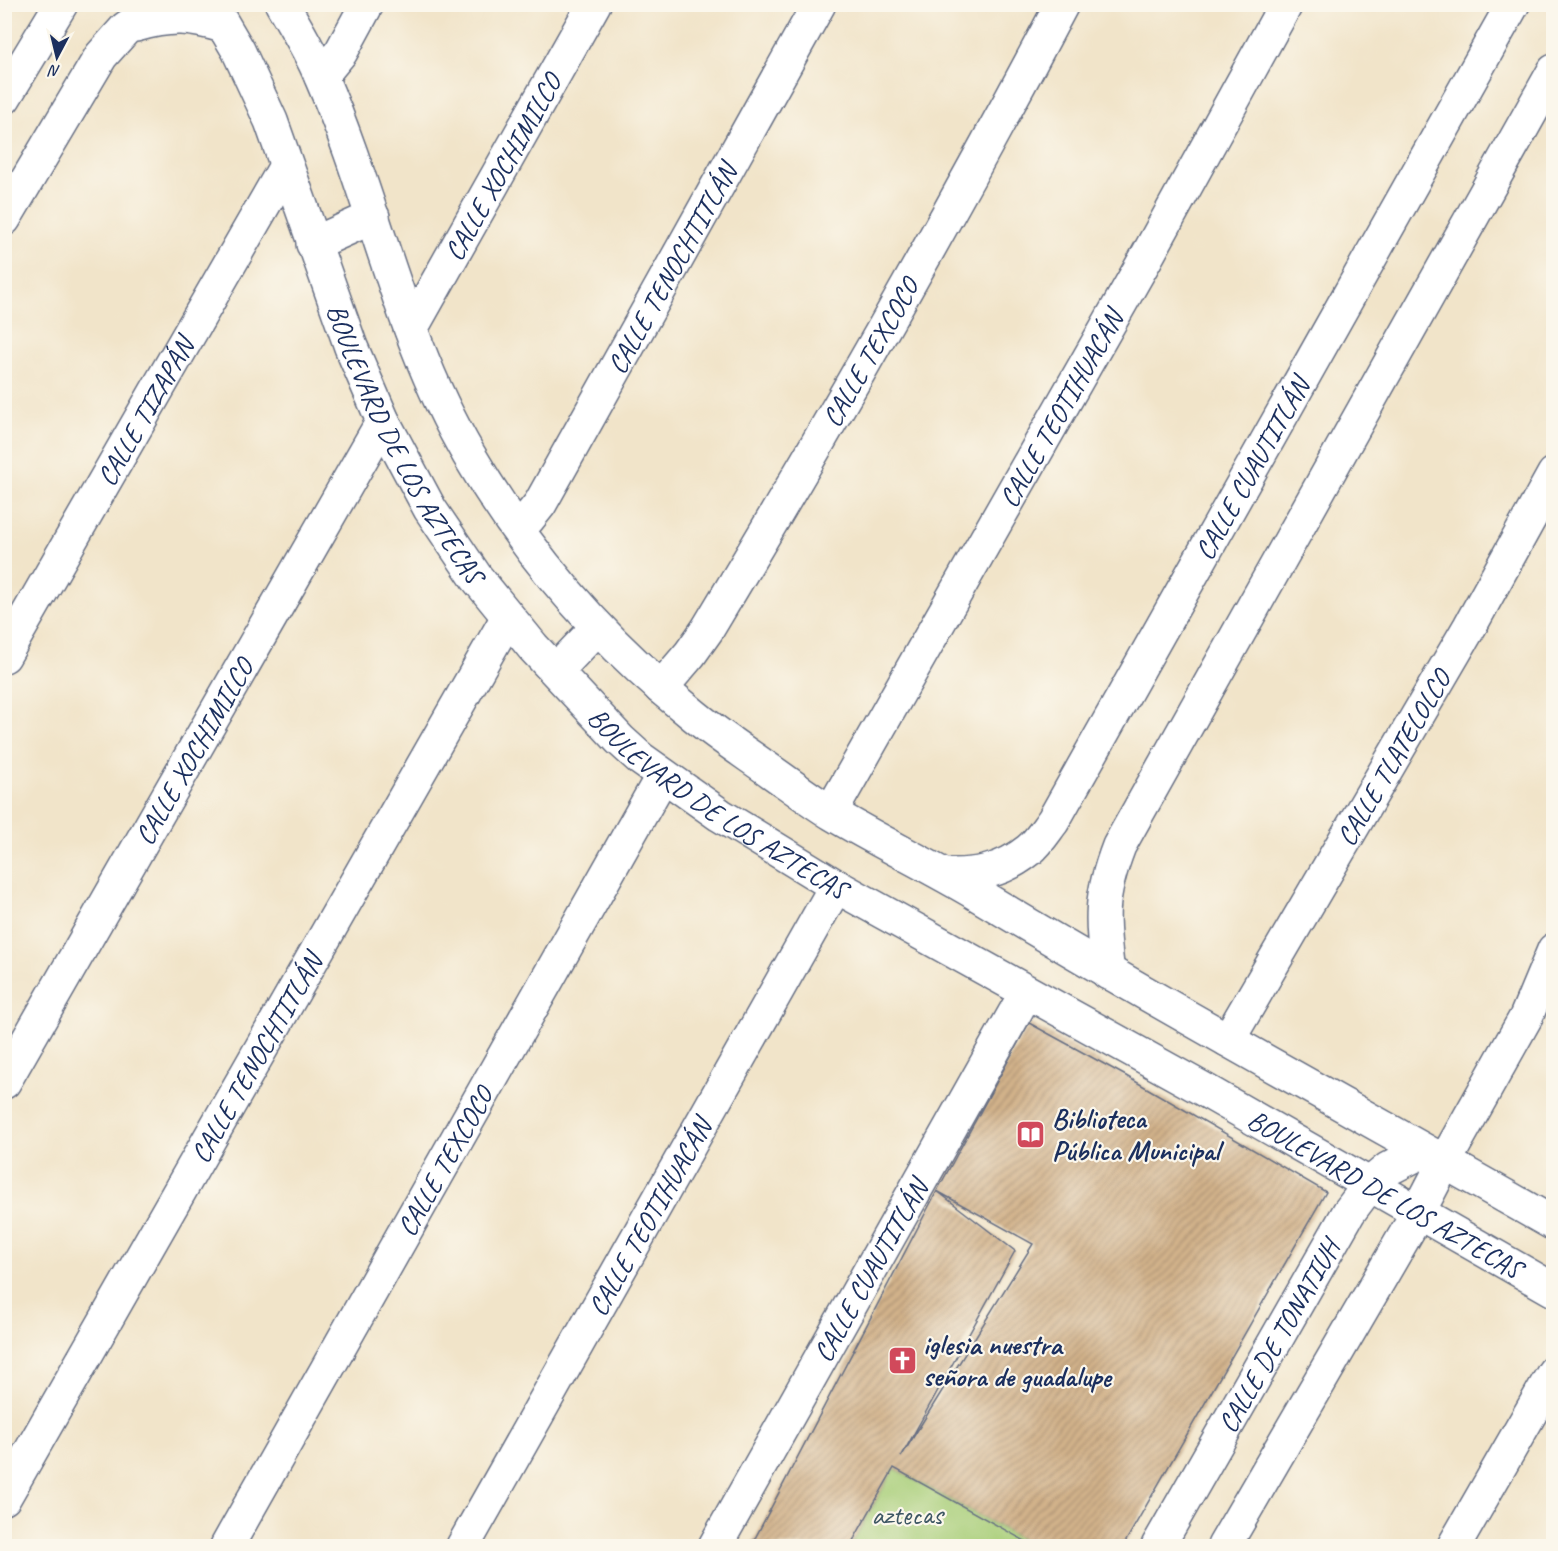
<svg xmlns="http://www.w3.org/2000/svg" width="1558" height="1551" font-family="Caveat,sans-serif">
  <defs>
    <pattern id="building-hatch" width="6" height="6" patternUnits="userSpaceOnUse" patternTransform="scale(1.5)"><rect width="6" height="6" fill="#d2b28a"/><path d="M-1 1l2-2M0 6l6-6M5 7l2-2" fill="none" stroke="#aa9174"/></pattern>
  </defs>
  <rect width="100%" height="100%" fill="#fbf7ec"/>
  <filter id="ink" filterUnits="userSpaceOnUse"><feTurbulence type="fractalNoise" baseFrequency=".0167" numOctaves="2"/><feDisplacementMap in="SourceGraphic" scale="12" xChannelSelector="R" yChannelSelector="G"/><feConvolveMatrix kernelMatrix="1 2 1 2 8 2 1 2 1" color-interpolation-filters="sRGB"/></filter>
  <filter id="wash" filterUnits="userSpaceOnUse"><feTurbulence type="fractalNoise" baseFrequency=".008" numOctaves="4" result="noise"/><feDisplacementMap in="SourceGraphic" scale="24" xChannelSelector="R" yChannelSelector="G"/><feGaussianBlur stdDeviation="1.35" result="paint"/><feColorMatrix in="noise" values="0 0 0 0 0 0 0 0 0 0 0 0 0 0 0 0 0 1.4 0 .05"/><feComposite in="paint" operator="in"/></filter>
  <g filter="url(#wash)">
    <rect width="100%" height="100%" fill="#f1e4c9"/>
    <path fill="#a8ce78" stroke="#627e6b" stroke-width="1.5" d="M894,1468L1034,1546H850Z"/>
    <g id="blocks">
      <path fill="url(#building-hatch)" fill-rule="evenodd" d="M1029,1023L1126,1076L1326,1192L1123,1546H1034L894,1468L850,1546H751L937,1191ZM937,1191L1033,1244L901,1457L1015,1251Z"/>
    </g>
  </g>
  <g filter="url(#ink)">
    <use href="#blocks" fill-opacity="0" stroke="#666e83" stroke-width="1.5"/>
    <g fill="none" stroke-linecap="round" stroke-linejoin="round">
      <defs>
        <g id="minor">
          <path d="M321,76L341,52L367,4"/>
          <path id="s1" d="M411,329L594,4"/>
          <path id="s2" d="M517,528L528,519L540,504L819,4"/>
          <path id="s3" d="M4,656L286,166"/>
          <path id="s4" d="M661,688L690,654L707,630C831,424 950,216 1062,4"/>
          <path id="s5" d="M831,812L1145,260L1286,4"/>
          <path id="s6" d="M1228,1040L1470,626L1554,474"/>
          <path id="s7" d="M4,1082L383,421"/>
          <path d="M1444,1163L1526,1017L1554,950"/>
          <path id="s8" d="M4,1498L508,617"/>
          <path id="s9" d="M227,1546L663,775"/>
          <path id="s10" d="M463,1546L836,886"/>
          <path id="s11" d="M715,1546L1026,993"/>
          <path d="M1454,1546L1554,1372"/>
        </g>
        <g id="tertiary">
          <path d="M136,25C170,15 190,16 223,26"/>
          <path d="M4,98L61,4"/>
          <path d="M4,219L101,56L126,28L161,4"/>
          <path id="s12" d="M945,875C977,876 1003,871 1029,850C1039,842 1046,830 1053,821L1513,4"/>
          <path d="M1108,973C1101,919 1099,898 1119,846L1554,71"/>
          <path id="s13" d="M1158,1546L1349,1212L1370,1184L1388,1169L1423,1151"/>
          <path d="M1224,1546L1418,1213L1444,1163"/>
        </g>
        <g id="secondary">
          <path id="s14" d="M211,4L238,50L271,121L351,347L383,421L430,509L476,577L533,647L620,740L641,759L720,815L836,886L1201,1088L1554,1290"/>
          <path d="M282,4C296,28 311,52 321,77C375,201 400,338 469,455C526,553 602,641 690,712C716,734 744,752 772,772C792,786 812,801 833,814C880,842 930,866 977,894C1167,1009 1362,1114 1554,1224"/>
          <path d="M313,244L373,217"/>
          <path d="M556,671L597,628"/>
        </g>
      </defs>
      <use href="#minor" stroke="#666e83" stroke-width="36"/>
      <use href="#tertiary" stroke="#666e83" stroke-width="36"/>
      <use href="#secondary" stroke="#666e83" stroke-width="36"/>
      <use href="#minor" stroke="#fff" stroke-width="33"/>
      <use href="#tertiary" stroke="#fff" stroke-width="33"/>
      <use href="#secondary" stroke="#fff" stroke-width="33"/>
    </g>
  </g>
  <defs>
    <symbol id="library-square" viewBox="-11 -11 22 22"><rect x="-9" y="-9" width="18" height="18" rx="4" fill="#d1495b" stroke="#fbf7ec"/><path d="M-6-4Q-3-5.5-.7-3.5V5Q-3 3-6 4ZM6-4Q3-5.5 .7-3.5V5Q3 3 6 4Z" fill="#fff"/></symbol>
    <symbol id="church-square" viewBox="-11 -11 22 22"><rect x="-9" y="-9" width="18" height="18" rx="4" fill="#d1495b" stroke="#fbf7ec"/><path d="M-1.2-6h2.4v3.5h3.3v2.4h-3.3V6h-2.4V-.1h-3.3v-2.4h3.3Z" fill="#fff"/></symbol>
  </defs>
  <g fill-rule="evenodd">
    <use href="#library-square" x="1014" y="1118" width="33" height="33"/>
    <use href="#church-square" x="886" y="1344" width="33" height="33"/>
  </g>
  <g text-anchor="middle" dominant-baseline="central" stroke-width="4.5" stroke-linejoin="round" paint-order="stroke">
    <g font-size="28" fill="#1b2f5e" stroke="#fbf7ec">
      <text stroke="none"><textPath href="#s1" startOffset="186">CALLE XOCHIMILCO</textPath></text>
      <text stroke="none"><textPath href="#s2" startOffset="303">CALLE TENOCHTITLÁN</textPath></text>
      <text stroke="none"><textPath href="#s4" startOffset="396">CALLE TEXCOCO</textPath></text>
      <text stroke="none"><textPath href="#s5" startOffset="464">CALLE TEOTIHUACÁN</textPath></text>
      <text stroke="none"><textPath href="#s3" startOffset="282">CALLE TIZAPÁN</textPath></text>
      <text stroke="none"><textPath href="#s14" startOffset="482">BOULEVARD DE LOS AZTECAS</textPath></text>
      <text stroke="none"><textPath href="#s12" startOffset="532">CALLE CUAUTITLÁN</textPath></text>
      <text stroke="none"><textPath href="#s7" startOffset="381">CALLE XOCHIMILCO</textPath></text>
      <text stroke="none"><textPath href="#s6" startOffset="327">CALLE TLATELOLCO</textPath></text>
      <text stroke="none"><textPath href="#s14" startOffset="968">BOULEVARD DE LOS AZTECAS</textPath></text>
      <text stroke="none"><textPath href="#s8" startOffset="507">CALLE TENOCHTITLÁN</textPath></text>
      <text stroke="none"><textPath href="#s9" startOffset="442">CALLE TEXCOCO</textPath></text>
      <text stroke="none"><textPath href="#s14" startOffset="1742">BOULEVARD DE LOS AZTECAS</textPath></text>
      <text stroke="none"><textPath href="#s10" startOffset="378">CALLE TEOTIHUACÁN</textPath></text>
      <text stroke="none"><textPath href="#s11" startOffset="316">CALLE CUAUTITLÁN</textPath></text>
      <text stroke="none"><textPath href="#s13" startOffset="242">CALLE DE TONATIUH</textPath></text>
    </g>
    <g font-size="28" font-weight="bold" fill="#1b2f5e" stroke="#fbf7ec" text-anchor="start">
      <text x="1052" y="1118">Biblioteca<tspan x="1052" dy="32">Pública Municipal</tspan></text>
      <text x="923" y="1344">iglesia nuestra<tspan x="923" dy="32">señora de guadalupe</tspan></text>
    </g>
    <g font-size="28" fill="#3e5764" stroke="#fbf7ec">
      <text x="907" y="1514">aztecas</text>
    </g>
  </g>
  <rect width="1558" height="1551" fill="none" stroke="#fbf7ec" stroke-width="24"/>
  <g transform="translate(57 57) rotate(187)" stroke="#fbf7ec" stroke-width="4.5" paint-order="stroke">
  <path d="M0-4.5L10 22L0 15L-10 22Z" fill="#1b2f5e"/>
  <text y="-9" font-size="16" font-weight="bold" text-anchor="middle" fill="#1b2f5e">N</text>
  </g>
</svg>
